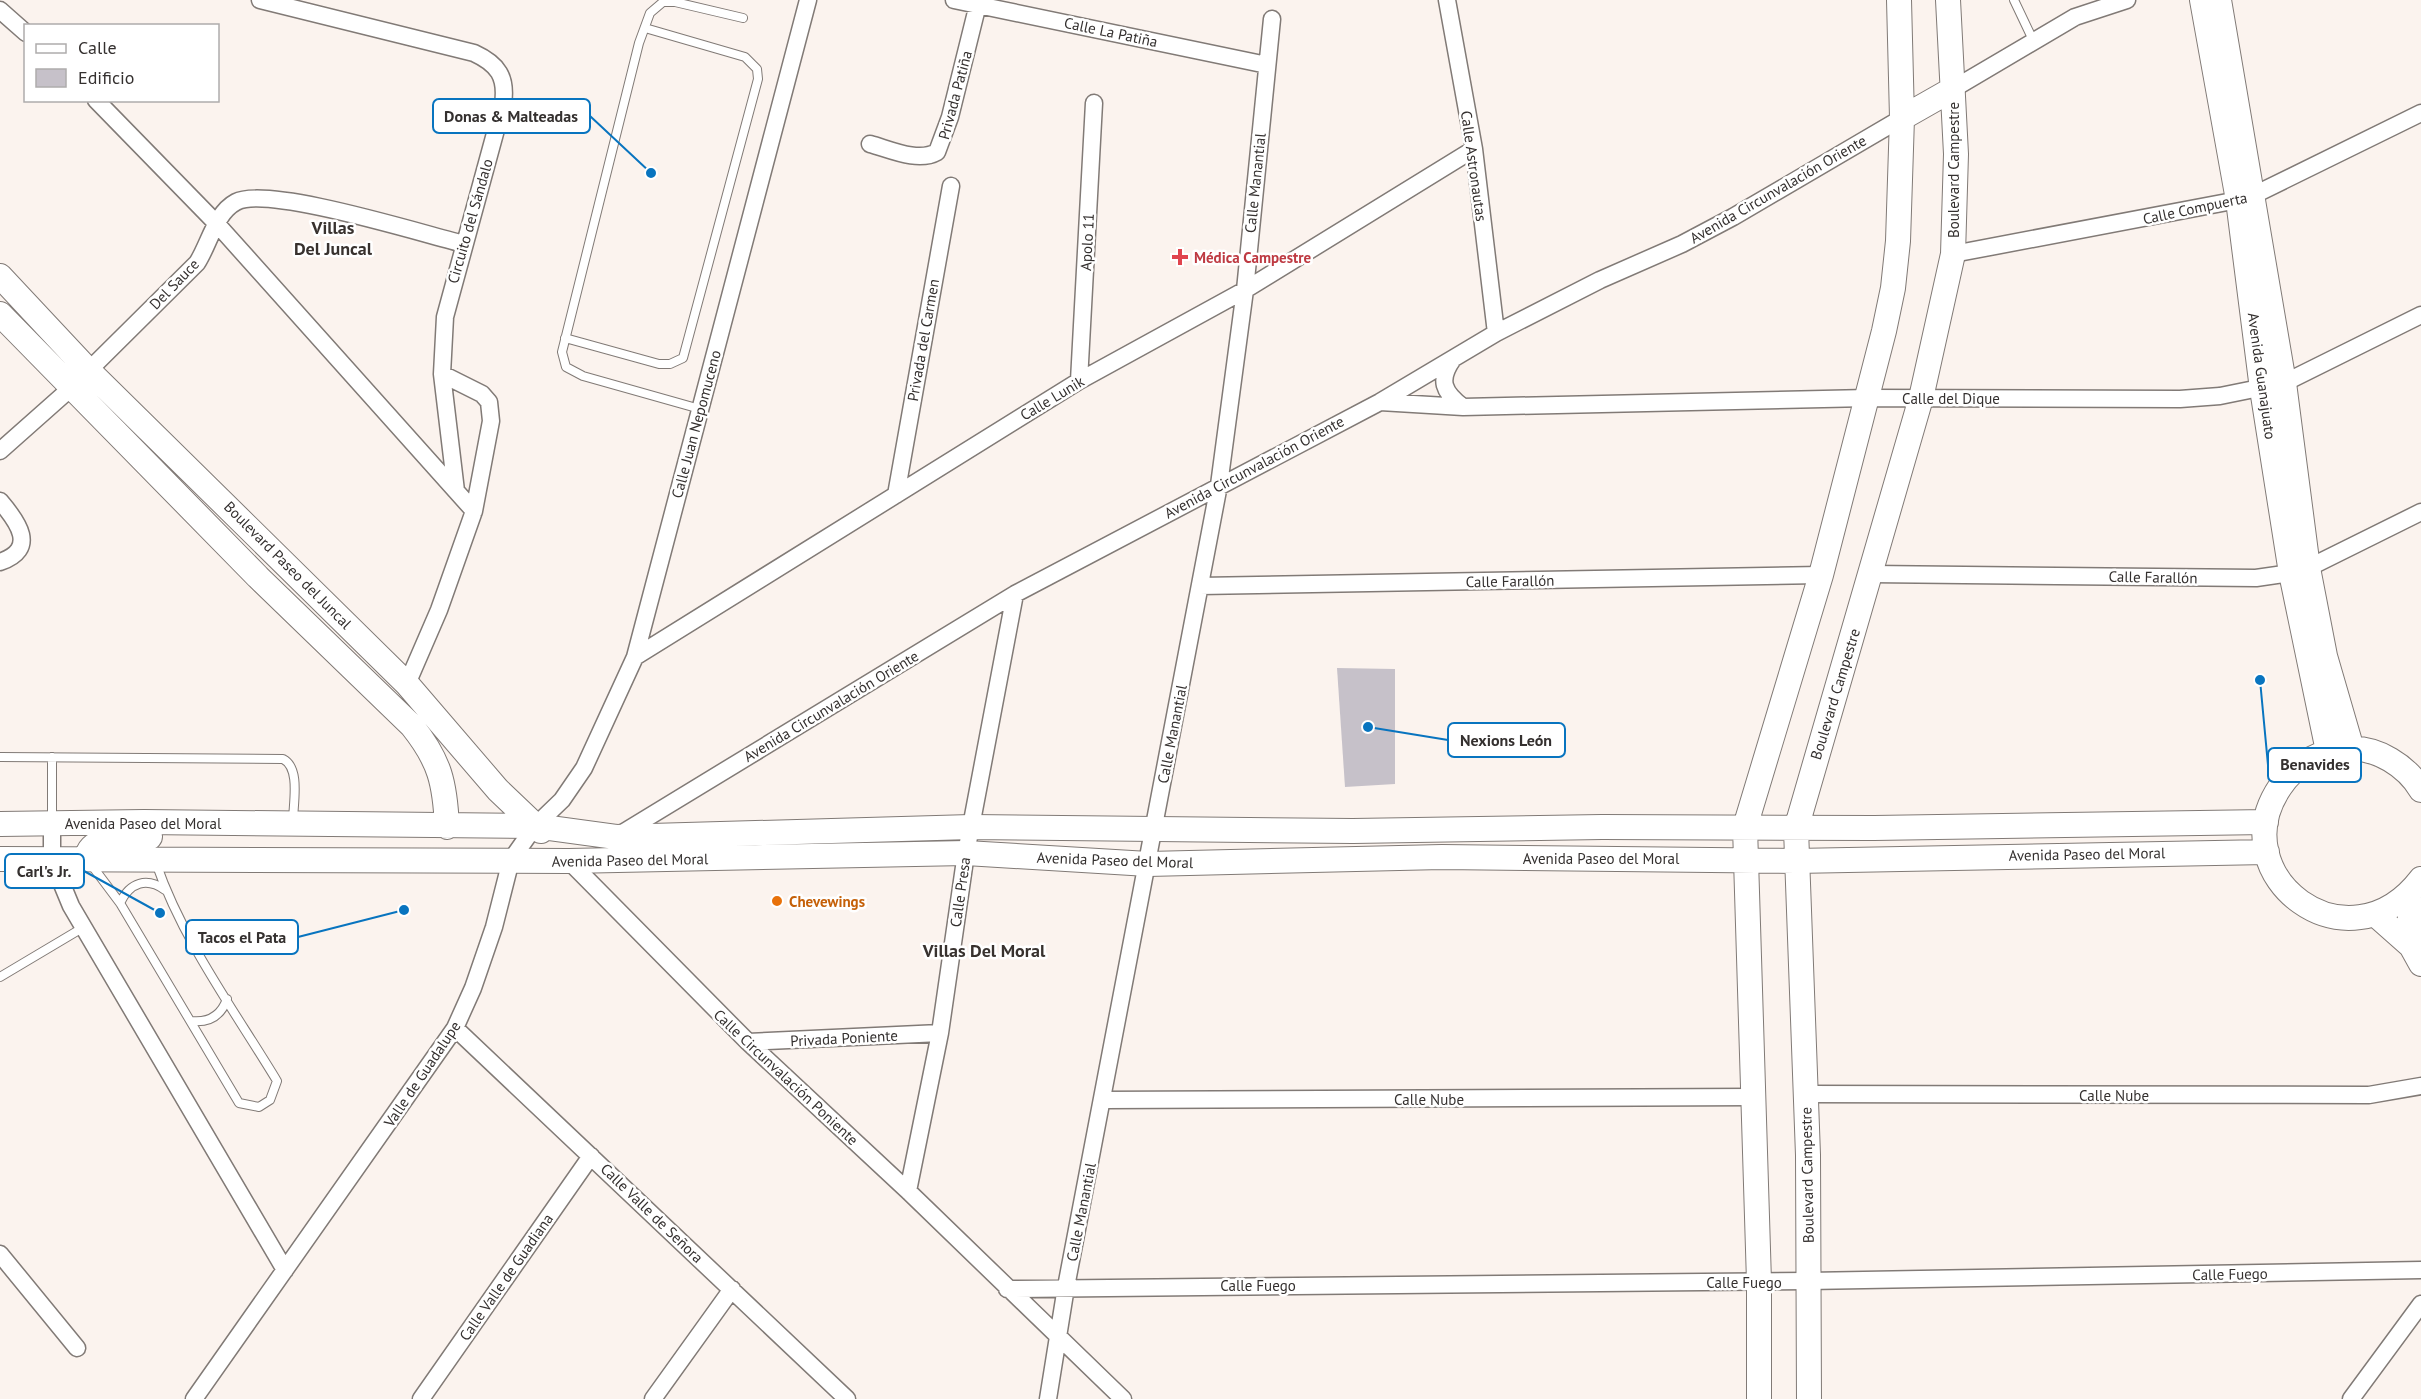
<svg xmlns="http://www.w3.org/2000/svg" width="2421" height="1399" font-family="'PT Sans',sans-serif">
  <rect width="100%" height="100%" fill="#fbf3ee"/>
  <path fill="#c6c1c9" d="M1337,668L1395,669V784L1345,787Z"/>
  <g fill="none" stroke-linecap="round" stroke-linejoin="round">
    <defs>
      <path id="lane" d="M2014,0L2033,40
        M565,338L659,364H670L683,358L758,79L757,69L745,57L645,28
        M700,409L583,376L566,367L562,352L639,43L650,13L663,2H675L743,18
        M0,757L283,759C301,768 293,804 293,822
        M52,823V757
        M90,863L120,903L239,1103L259,1107L270,1100L277,1081C234,1010 183,941 156,863
        M120,903C130,882 147,877 165,890
        M0,977L84,927
        M191,1021C209,1023 221,1016 227,999"/>
      <path id="street" d="M260,0L474,53C498,64 507,77 503,104L445,317L442,374L456,491
        M954,0L1267,65
        M1447,0L1474,149L1496,333
        M0,10L26,33
        M1953,89L2075,17L2127,0
        M96,100L217,224L474,511
        M870,144C889,149 918,163 937,152L950,117L978,4
        M1953,254L2238,200L2254,195L2421,113
        M1453,359C1438,380 1443,392 1463,407L1868,398L2180,399L2220,396L2284,383L2421,315
        M1079,381L1094,103
        M1380,402L1463,407
        M0,451L71,388L197,263C209,245 215,213 236,202C267,185 423,234 464,244
        M896,495L951,186
        M0,501C18,522 38,549 0,562
        M1871,574L2256,578L2291,573L2308,568L2421,512
        M1200,586L1821,575
        M635,657L1079,381L1245,290L1474,149
        M407,684L439,610L474,511L491,421L489,402L482,394L442,374
        M52,823V860L71,906L285,1270
        M619,835L1015,594L1380,402L1496,333L1600,280L1682,244L1733,217L1902,118
        M569,861L748,1042L908,1191L1123,1399
        M455,1028L847,1399
        M748,1042L940,1033
        M1806,1094L2369,1095L2421,1086
        M1104,1100L1754,1097
        M908,1191L940,1033L966,853L1015,594
        M0,1254L77,1348
        M1007,1289L1808,1281L2421,1270
        M194,1399L455,1028L473,988L494,927L511,860L535,826L562,800L584,768L635,657L808,0
        M421,1399L591,1156
        M653,1399L732,1289
        M1048,1399L1066,1287L1219,485L1245,290L1272,19
        M2351,1399L2421,1304"/>
      <path id="secondary" d="M2202,0L2238,200L2262,389L2291,573L2328,751
        M2219,0L2284,383L2308,568L2325,656L2352,749
        M1902,118L1953,89
        M0,276L88,370L407,684L498,790L541,831
        M0,314L258,577L412,726C440,761 445,783 447,827
        M2421,790C2407,766 2377,747 2349,749C2321,750 2296,763 2280,787C2220,876 2348,974 2421,879
        M0,824L144,822L535,826L616,837L971,827L1353,831L1602,827L1874,828L2266,822
        M87,858C89,834 131,838 150,837
        M0,859L569,861L966,853L1148,864L1442,857L1795,861L2267,852
        M2409,894L2411,946
        M2376,915L2411,946L2421,964
        M1759,1399V1282L1745,827L1821,575L1884,331L1893,288L1898,241L1902,118L1899,0
        M1809,1399L1808,1155L1796,829L1921,398L1953,254L1956,154L1948,0"/>
    </defs>
    <use href="#lane" stroke="#817a76" stroke-width="10"/>
    <use href="#street" stroke="#817a76" stroke-width="19"/>
    <use href="#secondary" stroke="#817a76" stroke-width="26"/>
    <use href="#lane" stroke="#fff" stroke-width="8"/>
    <use href="#street" stroke="#fff" stroke-width="16"/>
    <use href="#secondary" stroke="#fff" stroke-width="24"/>
  </g>
  <path fill="#e0444e" stroke="#fff" stroke-width="2" d="M1177 248h6v6h6v6h-6v6h-6v-6h-6v-6h6z"/>
  <circle fill="#e8710a" stroke="#fff" stroke-width="2" cx="777" cy="901" r="6"/>
  <g text-anchor="middle" dominant-baseline="central" stroke-width="5" stroke-linejoin="round" paint-order="stroke">
    <g font-size="15" fill="#34302f" stroke="#fff">
      <text transform="translate(1111 32) rotate(12)">Calle La Patiña</text>
      <text transform="translate(955 95) rotate(-75)">Privada Patiña</text>
      <text transform="translate(1474 166) rotate(82)">Calle Astronautas</text>
      <text transform="translate(1953 170) rotate(-90)">Boulevard Campestre</text>
      <text transform="translate(1255 183) rotate(-84)">Calle Manantial</text>
      <text transform="translate(1778 189) rotate(-30)">Avenida Circunvalación Oriente</text>
      <text transform="translate(2195 208) rotate(-12)">Calle Compuerta</text>
      <text transform="translate(470 221) rotate(-74)">Circuito del Sándalo</text>
      <text transform="translate(1087 242) rotate(-87)">Apolo 11</text>
      <text transform="translate(174 284) rotate(-46)">Del Sauce</text>
      <text transform="translate(923 340) rotate(-80)">Privada del Carmen</text>
      <text transform="translate(2262 376) rotate(82)">Avenida Guanajuato</text>
      <text transform="translate(1052 398) rotate(-31)">Calle Lunik</text>
      <text x="1951" y="398">Calle del Dique</text>
      <text transform="translate(696 424) rotate(-75)">Calle Juan Nepomuceno</text>
      <text transform="translate(1254 467) rotate(-28)">Avenida Circunvalación Oriente</text>
      <text transform="translate(288 565) rotate(45)">Boulevard Paseo del Juncal</text>
      <text transform="translate(2153 577) rotate(1)">Calle Farallón</text>
      <text transform="translate(1510 581) rotate(-1)">Calle Farallón</text>
      <text transform="translate(1835 694) rotate(-73)">Boulevard Campestre</text>
      <text transform="translate(831 706) rotate(-31)">Avenida Circunvalación Oriente</text>
      <text transform="translate(1172 734) rotate(-79)">Calle Manantial</text>
      <text x="143" y="823">Avenida Paseo del Moral</text>
      <text transform="translate(2087 854) rotate(-1)">Avenida Paseo del Moral</text>
      <text x="1601" y="858">Avenida Paseo del Moral</text>
      <text transform="translate(630 860) rotate(-1)">Avenida Paseo del Moral</text>
      <text transform="translate(1115 860) rotate(2)">Avenida Paseo del Moral</text>
      <text transform="translate(960 892) rotate(-82)">Calle Presa</text>
      <text transform="translate(844 1038) rotate(-3)">Privada Poniente</text>
      <text transform="translate(422 1074) rotate(-56)">Valle de Guadalupe</text>
      <text transform="translate(786 1077) rotate(43)">Calle Circunvalación Poniente</text>
      <text x="2114" y="1095">Calle Nube</text>
      <text x="1429" y="1099">Calle Nube</text>
      <text transform="translate(1807 1175) rotate(-91)">Boulevard Campestre</text>
      <text transform="translate(1081 1212) rotate(-79)">Calle Manantial</text>
      <text transform="translate(652 1213) rotate(44)">Calle Valle de Señora</text>
      <text transform="translate(2230 1274) rotate(-1)">Calle Fuego</text>
      <text transform="translate(506 1277) rotate(-55)">Calle Valle de Guadiana</text>
      <text x="1744" y="1282">Calle Fuego</text>
      <text x="1258" y="1285">Calle Fuego</text>
    </g>
    <g font-size="15" font-weight="bold" fill="#be3a42" stroke="#fff" text-anchor="start">
      <text x="1194" y="257">Médica Campestre</text>
    </g>
    <g font-size="15" font-weight="bold" fill="#c56008" stroke="#fff" text-anchor="start">
      <text x="789" y="901">Chevewings</text>
    </g>
    <g font-size="18" font-weight="bold" fill="#38322f" stroke="#fff">
      <text x="333" y="227">Villas<tspan x="333" dy="21">Del Juncal</tspan></text>
      <text x="984" y="950">Villas Del Moral</text>
    </g>
  </g>
  <path fill="none" stroke="#0874bf" stroke-width="2" d="M651 173L590 116M1368 727L1448 740M2260 680L2268 765M160 913L84 871M404 910L298 937"/>
  <g fill="#0874bf" stroke="#fff" stroke-width="2">
    <circle cx="651" cy="173" r="6"/>
    <circle cx="1368" cy="727" r="6"/>
    <circle cx="2260" cy="680" r="6"/>
    <circle cx="160" cy="913" r="6"/>
    <circle cx="404" cy="910" r="6"/>
  </g>
  <g fill="#fff" stroke="#0874bf" stroke-width="2">
    <rect x="433" y="99" width="157" height="34" rx="6"/>
    <rect x="1448" y="723" width="117" height="34" rx="6"/>
    <rect x="2268" y="748" width="93" height="34" rx="6"/>
    <rect x="5" y="854" width="79" height="34" rx="6"/>
    <rect x="186" y="920" width="112" height="34" rx="6"/>
  </g>
  <g font-size="16" text-anchor="middle" font-weight="bold" fill="#34302f">
    <text x="511" y="122">Donas &amp; Malteadas</text>
    <text x="1506" y="746">Nexions León</text>
    <text x="2315" y="770">Benavides</text>
    <text x="44" y="877">Carl's Jr.</text>
    <text x="242" y="943">Tacos el Pata</text>
  </g>
  <rect x="24" y="24" width="195" height="78" fill="#ffffff" stroke="#aeacac" stroke-width="1.5"/>
  <rect x="36" y="44" width="30" height="9" fill="#ffffff" stroke="#aeacac" stroke-width="1.5"/>
  <text x="78" y="54" font-size="18" fill="#34302f">Calle</text>
  <rect x="36" y="69" width="30" height="18" fill="#c6c1c9" stroke="#aeacac" stroke-width="1.5"/>
  <text x="78" y="84" font-size="18" fill="#34302f">Edificio</text>
</svg>
